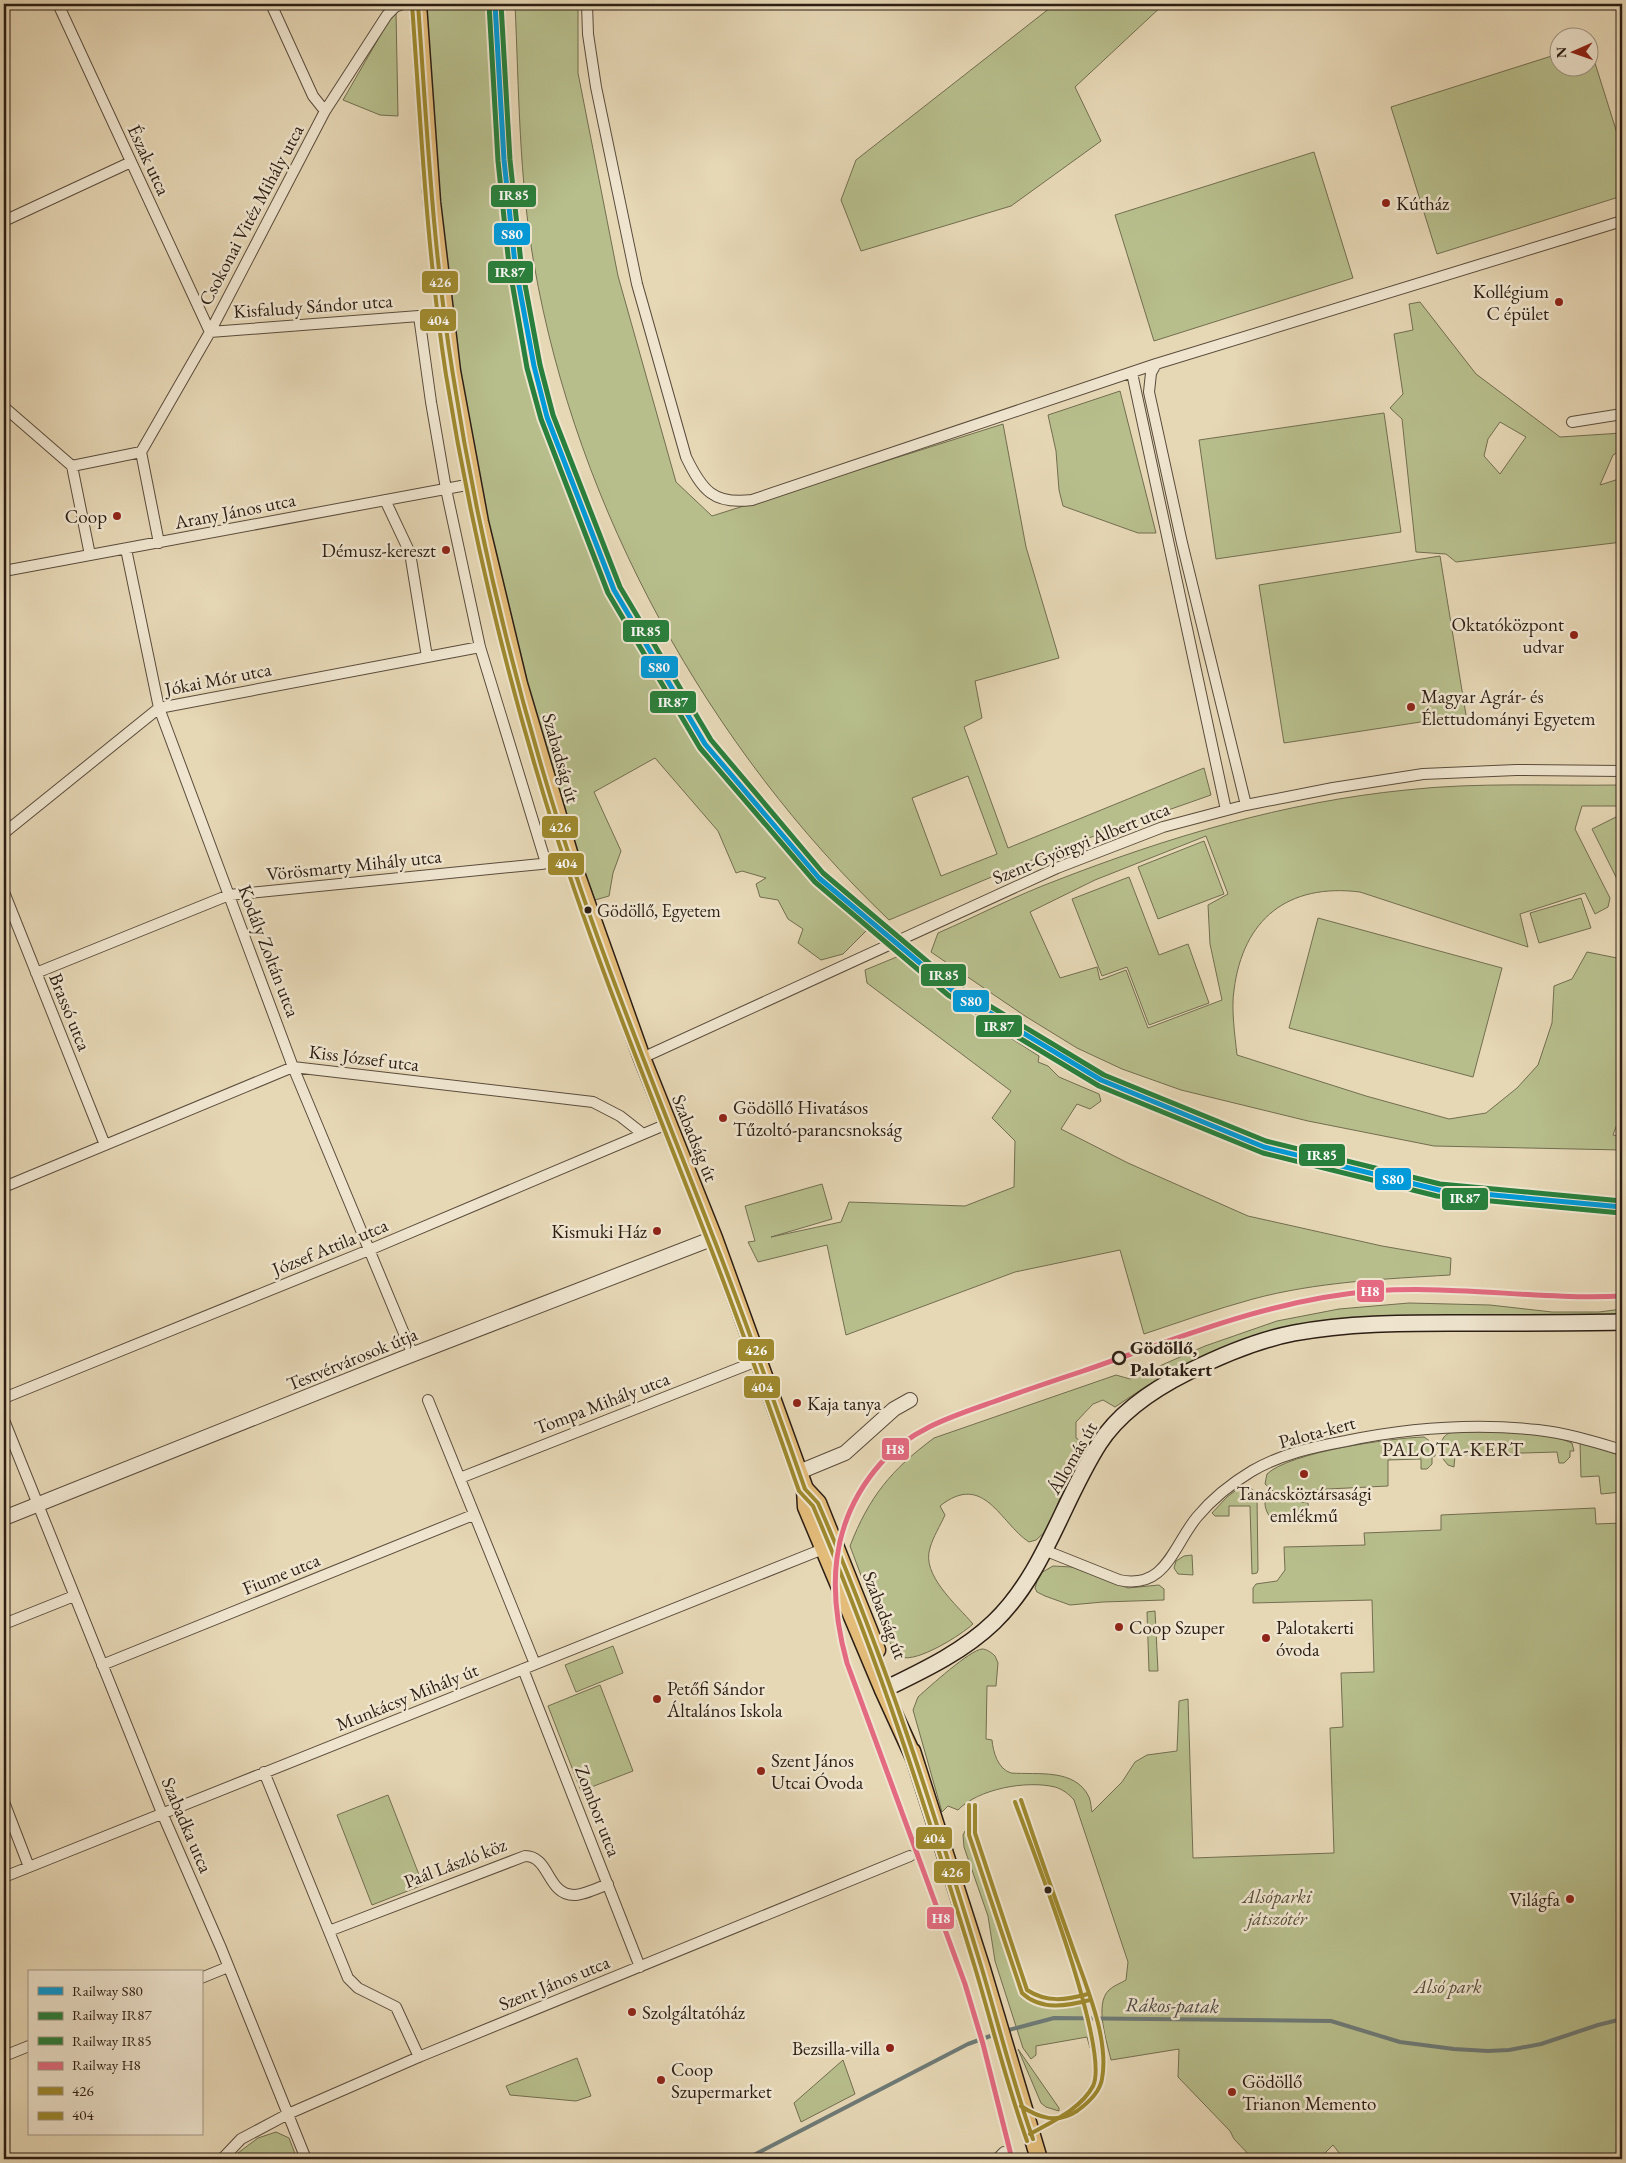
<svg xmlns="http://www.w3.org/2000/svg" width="1626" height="2163" font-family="'EB Garamond',serif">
  <rect width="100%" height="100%" fill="#e6d7b5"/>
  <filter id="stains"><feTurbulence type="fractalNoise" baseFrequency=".004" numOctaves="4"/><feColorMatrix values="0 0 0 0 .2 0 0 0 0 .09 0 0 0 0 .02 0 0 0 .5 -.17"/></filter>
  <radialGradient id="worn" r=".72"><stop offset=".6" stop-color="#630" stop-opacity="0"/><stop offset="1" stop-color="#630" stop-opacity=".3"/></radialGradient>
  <path fill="#b7be8c" stroke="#726e50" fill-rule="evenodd" d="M427,4H490C493,71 493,139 500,206C524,431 609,640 756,813C779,841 802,870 829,895C841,907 855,917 868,929L843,954L821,960L798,943L803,929L788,919L778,900L760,897L756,884L766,878L742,871L736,873L718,831L655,758L594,792L621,851L613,873L609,896L595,900L547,767L469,443L439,239L426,33Z
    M515,4H578V73L618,276L676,482L712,516L1003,424L1026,547L1059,658L975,681L982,718L964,727L1008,848L1204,768L1211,795L1063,847L889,920C709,748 577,511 534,264C519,178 519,91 515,4ZM968,776L997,854L941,876L912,798Z
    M1055,4H1164L1075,87L1101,141L1011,206L861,251L841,200L856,160Z
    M396,12L398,116L380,115L343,100L388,22Z
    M1589,44L1622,149V196L1437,254L1391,107L1558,54V68H1588Z
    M1314,152L1353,278L1154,341L1115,215Z
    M1420,302L1476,374L1560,437L1622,433V450L1613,455L1600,485L1622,478V542L1456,562L1446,554L1416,552L1402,419L1390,408L1403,394L1394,334L1413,330L1409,304ZM1500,422L1526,437L1500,474L1484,456L1488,439Z
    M1120,391L1156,533H1138L1063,506L1059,490L1056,451L1048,415Z
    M1384,413L1401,532L1216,559L1199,440Z
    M1440,556L1466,715L1284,743L1259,585Z
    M1622,785V806H1582L1575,829L1610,898L1608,907L1595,914L1585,893L1520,914L1528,947L1360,892C1288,883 1243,919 1234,990C1231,1009 1235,1036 1237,1055L1366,1096L1449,1119L1486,1113L1517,1088L1538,1065L1552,1023L1554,986L1572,979L1587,952L1622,959V1111L1613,1135L1622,1137V1150L1434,1146L1308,1121L1181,1090L1122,1069L1077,1048L1025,1016L931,952L938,933C977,916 1015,896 1055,881C1168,837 1285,802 1406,790C1478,782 1551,786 1622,785ZM1206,836L1228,894L1208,905L1210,944L1222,1000L1148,1028L1126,970L1100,980L1097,967L1060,978L1030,912L1095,880Z
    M1622,814V889L1592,829Z
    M1204,841L1224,894L1158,919L1138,867Z
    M1129,877L1159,955L1188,944L1209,1003L1149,1025L1127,967L1102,976L1072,899Z
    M1581,898L1591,928L1539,943L1530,913Z
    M1318,918L1502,968L1473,1077L1289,1028Z
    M899,956L971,1013L1039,1056L1038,1062L1048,1066L1059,1077L1099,1094L1101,1101L1090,1109L1077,1104L1061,1129L1128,1163L1248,1216L1382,1246L1451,1258L1450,1275C1384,1279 1316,1282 1253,1299C1216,1309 1180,1322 1144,1334L1120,1250L1015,1272L846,1335L827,1245L758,1262L748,1242L755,1241L745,1206L822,1184L832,1219L771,1237L841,1222L849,1202L965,1206L1014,1187L1015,1141L992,1118L1011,1091L867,983L865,970Z
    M1409,1303L1490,1305L1552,1312H1599L1622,1309V1316L1379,1317L1184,1367L1148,1385L1115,1407L1103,1400L1093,1404L1076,1422V1438L1084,1443L1086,1450L1060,1498L1047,1530L1036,1540L1029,1542C1000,1523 984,1471 940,1506L945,1515C940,1526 933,1537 930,1548C921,1575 957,1605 973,1624C961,1635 917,1663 901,1657C888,1652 857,1564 850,1546C869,1497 891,1470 934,1438L1116,1375L1130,1379L1205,1346L1277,1321L1339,1309Z
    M1452,1432C1491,1432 1536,1428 1572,1443L1574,1451H1570V1457L1564,1463H1559L1557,1452L1455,1455L1454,1467L1448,1465L1440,1455C1441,1444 1440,1436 1452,1432Z
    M1424,1437C1432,1442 1435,1446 1435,1456L1432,1457V1464L1427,1469H1421V1459L1388,1460V1486L1308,1490L1309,1498L1273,1491L1265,1484L1267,1474C1290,1452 1391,1438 1424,1437Z
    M1580,1442L1622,1456V1492L1601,1494L1599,1476L1581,1477Z
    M1240,1487C1248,1486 1254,1488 1257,1496L1258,1570L1257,1573L1252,1574L1250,1506H1229V1516H1215L1212,1513L1227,1497Z
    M1271,1497L1308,1503L1309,1517L1271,1518C1267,1514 1263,1504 1266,1498Z
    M1595,1508L1596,1524L1622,1523V2159H1334L1340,2154L1333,2145L1319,2159H1253L1234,2139L1230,2131L1178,2077L1179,2049L1111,2060C1107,2042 1094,2004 1109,1990C1113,1986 1121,1983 1126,1980L1128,1962L1074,1800C1069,1794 1062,1789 1055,1787C1026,1780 978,1789 958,1810L948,1806L942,1812L913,1710L918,1697C929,1687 970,1650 982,1649C987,1649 992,1653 995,1656L998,1663L996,1686H987L986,1739L992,1740C993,1752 998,1769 1011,1773C1038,1775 1075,1768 1089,1797C1091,1802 1091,1808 1092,1812L1122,1782L1135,1762L1147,1755L1177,1751L1179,1701L1188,1699L1193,1858L1334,1853L1330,1728L1343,1727L1341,1673L1374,1672L1372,1600L1253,1603V1588L1256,1584L1277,1581L1285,1570L1284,1547L1365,1545L1364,1533L1441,1530V1515Z
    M1192,1555L1193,1575L1178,1574L1174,1568L1176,1561L1184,1556Z
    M1053,1566L1072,1567L1128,1588L1159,1585L1164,1589V1600L1103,1602L1070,1605L1045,1596L1037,1592L1035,1588L1039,1574Z
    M1155,1611L1158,1671H1149L1147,1612Z
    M613,1646L623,1673L576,1692L565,1665Z
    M600,1685L633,1771L581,1791L548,1706Z
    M388,1795L423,1885L372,1905L337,1815Z
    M965,1831L970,1835L1024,1989C1049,2021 1070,1989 1087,2010L1094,2049L1090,2048L1087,2037L1036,2046V2055L1031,2059L1023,2048L995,1961L988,1916L964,1847L963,1835Z
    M1018,2049L1059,2108V2111L1046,2107L1041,2103Z
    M577,2058L591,2096L576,2101L510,2095L506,2086Z
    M843,2060L855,2094L801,2122L794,2103Z
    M276,2132L289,2138L297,2159H230L258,2138Z"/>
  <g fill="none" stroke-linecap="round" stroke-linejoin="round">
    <path stroke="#6e7a76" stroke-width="4" d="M1005,2031L1054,2018L1331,2021L1400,2042L1454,2049L1488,2051L1509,2050L1541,2044L1598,2025L1622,2019
      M746,2159L968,2044L996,2034"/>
    <defs>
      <path id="minor" d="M58,4L210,332
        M271,4L313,96L325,111
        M587,4L588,34L596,87L637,284L686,457C702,490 713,505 752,500L1156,364L1622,221
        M4,221L131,162
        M210,332L419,316L431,402L446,489L480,647L546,863
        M1156,364L1151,373L1149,392L1182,543L1246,805
        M1132,373L1226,810
        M4,407L72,466
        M1572,422L1622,414
        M385,500L410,553L427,657
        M159,543L141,452L210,332L325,111L387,15L395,7L403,4
        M126,549L159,708L293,1067L413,1355
        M90,555L72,466L141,452
        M4,571L472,484
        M4,833L159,708L480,647
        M4,892L105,1145
        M36,973L229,895L541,864L571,859
        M642,1058L1057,868L1163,827L1246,805L1333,788L1423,774L1516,770L1622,771
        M4,1187L293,1067L593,1102L620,1116L643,1134
        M4,1398L369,1250L667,1124
        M428,1400L535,1664
        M4,1420L162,1813L221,1948L306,2159
        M460,1478L757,1361
        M1044,1550L1119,1580C1166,1590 1173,1546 1197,1517C1212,1499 1232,1483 1252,1471C1281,1454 1313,1447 1346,1441C1409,1428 1473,1423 1538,1430C1566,1433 1595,1442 1622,1450
        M4,1624L74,1596
        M102,1665L473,1515
        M523,1669L640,1967
        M264,1772L348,1978L358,1988L396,2007L419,2057
        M4,1802L29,1867
        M4,1877L823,1549
        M329,1931L525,1856C550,1856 547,1895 574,1895C584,1895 598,1888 608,1884
        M201,1978L228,1967
        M4,2056L29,2046
        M222,2159L241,2139L288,2114L421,2056L910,1856
        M997,2159L1004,2152"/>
      <path id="tertiary" d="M799,1472L845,1453L894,1409L910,1400
        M4,1518L401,1359L714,1238"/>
      <path id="secondary" d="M883,1690C922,1671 963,1652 994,1622C1044,1574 1062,1502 1099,1444C1120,1411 1154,1389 1188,1372C1222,1355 1258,1340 1294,1333C1352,1322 1411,1323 1469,1323C1520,1323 1571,1323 1622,1322"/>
      <path id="primary" d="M418,4L432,202L452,371L480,522L519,684L571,859L642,1058L714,1238L805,1489L806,1507L883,1690L915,1760
        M805,1489L818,1503L877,1650
        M912,1751L982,1969L1039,2159"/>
    </defs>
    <use href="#minor" stroke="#5a4c3c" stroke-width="12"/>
    <use href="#tertiary" stroke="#5a4c3c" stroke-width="16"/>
    <use href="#secondary" stroke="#2c1e14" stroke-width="18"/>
    <use href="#primary" stroke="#2c1e14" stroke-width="19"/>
    <use href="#minor" stroke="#efe5cf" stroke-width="10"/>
    <use href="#tertiary" stroke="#efe5cf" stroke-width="14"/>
    <use href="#secondary" stroke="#efe5cf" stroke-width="15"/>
    <use href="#primary" stroke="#e3bc7a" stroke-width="16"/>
    <defs>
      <path id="bus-1" d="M418,4C427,128 433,252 453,375C474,510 505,644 544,775C590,931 653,1082 712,1234C745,1318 775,1404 805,1489L818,1503C884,1654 934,1812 982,1969C999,2026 1013,2083 1033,2139
        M1021,1800C1037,1847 1053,1893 1070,1940C1083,1979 1110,2037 1102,2079C1100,2092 1088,2103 1077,2111C1057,2124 1039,2118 1021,2106
        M975,1805V1833L1027,1990C1047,2003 1066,2000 1088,1994"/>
      <path id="bus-2" d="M412,4C421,128 427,253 446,375C468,511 499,645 538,776C584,933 647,1084 706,1236C739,1320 769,1406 799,1491L813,1506C878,1657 928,1814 976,1971C993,2028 1007,2085 1027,2141
        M1015,1802C1032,1848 1111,2049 1093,2086C1081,2109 1051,2122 1030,2134
        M969,1805V1835L1022,1993C1041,2011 1067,2006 1090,2000"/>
    </defs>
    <use href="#bus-1" stroke="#efe5cf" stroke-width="8"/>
    <use href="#bus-2" stroke="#efe5cf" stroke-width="8"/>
    <use href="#bus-1" stroke="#9e892e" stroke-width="4"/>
    <use href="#bus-2" stroke="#9e892e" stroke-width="4"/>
    <defs>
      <path id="rail-1" d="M495,4L504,160L515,264L534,366L547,417L614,590L705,744L819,878L952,990L1101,1080L1264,1147L1439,1190L1622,1207"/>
      <path id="rail-2" d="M489,4L498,161L509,265L527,368L541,419L608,593L700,748L815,882L948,995L1099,1086L1263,1153L1437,1196L1621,1213"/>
      <path id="rail-3" d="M501,4L510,160L521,263L540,365L553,415L620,587L711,740L823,873L955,985L1104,1075L1266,1141L1440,1184L1622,1201"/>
      <path id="rail-4" d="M1012,2159L983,2044L965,1984L847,1663C827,1590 829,1522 881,1463C911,1429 953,1416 993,1402C1023,1391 1053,1381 1083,1371C1178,1338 1272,1299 1374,1291C1457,1285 1539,1300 1622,1296"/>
    </defs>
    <use href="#rail-1" stroke="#efe5cf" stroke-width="9"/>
    <use href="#rail-2" stroke="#efe5cf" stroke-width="9"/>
    <use href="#rail-3" stroke="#efe5cf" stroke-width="9"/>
    <use href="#rail-4" stroke="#efe5cf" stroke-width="9"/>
    <use href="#rail-1" stroke="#029ad9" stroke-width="5"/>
    <use href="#rail-2" stroke="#29803c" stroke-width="5"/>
    <use href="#rail-3" stroke="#29803c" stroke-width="5"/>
    <use href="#rail-4" stroke="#e36a80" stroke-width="5"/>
  </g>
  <g fill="#8f2418" stroke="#efe5cf" stroke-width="2">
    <circle cx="1386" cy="203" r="5"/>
    <circle cx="1559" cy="302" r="5"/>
    <circle cx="117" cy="516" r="5"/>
    <circle cx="446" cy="550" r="5"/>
    <circle cx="1574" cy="635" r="5"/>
    <circle cx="1411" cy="707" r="5"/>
    <circle cx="723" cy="1118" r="5"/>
    <circle cx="657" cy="1231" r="5"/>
    <circle cx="797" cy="1403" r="5"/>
    <circle cx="1304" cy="1474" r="5"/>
    <circle cx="1119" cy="1627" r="5"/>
    <circle cx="1266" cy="1638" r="5"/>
    <circle cx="657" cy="1699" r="5"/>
    <circle cx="761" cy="1771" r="5"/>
    <circle cx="1570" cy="1899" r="5"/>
    <circle cx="632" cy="2012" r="5"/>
    <circle cx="890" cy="2048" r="5"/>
    <circle cx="661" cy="2080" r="5"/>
    <circle cx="1232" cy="2092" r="5"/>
  </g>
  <g fill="#2c1e14" stroke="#efe5cf" stroke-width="2">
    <circle cx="588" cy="910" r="4.5"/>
    <circle cx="1048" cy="1890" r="4.5"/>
  </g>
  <circle fill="#efe5cf" stroke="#2c1e14" stroke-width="2.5" cx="1119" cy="1358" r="6"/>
  <g text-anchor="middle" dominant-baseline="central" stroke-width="5" stroke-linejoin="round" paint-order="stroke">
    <g font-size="18" fill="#2c1e14" stroke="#efe5cf" text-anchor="start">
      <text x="597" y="910">Gödöllő, Egyetem</text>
    </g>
    <g font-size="19" fill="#2c1e14" stroke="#efe5cf">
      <text transform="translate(149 160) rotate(65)">Észak utca</text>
      <text transform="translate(251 215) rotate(-62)">Csokonai Vitéz Mihály utca</text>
      <text transform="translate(313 306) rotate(-4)">Kisfaludy Sándor utca</text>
      <text transform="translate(235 511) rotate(-11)">Arany János utca</text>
      <text transform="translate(218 679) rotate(-11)">Jókai Mór utca</text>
      <text transform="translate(561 758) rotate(74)">Szabadság út</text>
      <text transform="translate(1081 843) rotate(-22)">Szent-Györgyi Albert utca</text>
      <text transform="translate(354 865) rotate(-6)">Vörösmarty Mihály utca</text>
      <text transform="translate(269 951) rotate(69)">Kodály Zoltán utca</text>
      <text transform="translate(70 1012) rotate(68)">Brassó utca</text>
      <text transform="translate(364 1058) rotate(7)">Kiss József utca</text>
      <text transform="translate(695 1138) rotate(68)">Szabadság út</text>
      <text transform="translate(330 1247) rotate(-22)">József Attila utca</text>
      <text transform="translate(352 1359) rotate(-22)">Testvérvárosok útja</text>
      <text transform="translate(602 1403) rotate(-21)">Tompa Mihály utca</text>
      <text transform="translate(1317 1432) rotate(-15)">Palota-kert</text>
      <text transform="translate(1072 1458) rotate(-60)">Állomás út</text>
      <text transform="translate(281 1574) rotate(-22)">Fiume utca</text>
      <text transform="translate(885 1615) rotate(69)">Szabadság út</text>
      <text transform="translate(407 1697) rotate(-22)">Munkácsy Mihály út</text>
      <text transform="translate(598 1811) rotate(69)">Zombor utca</text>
      <text transform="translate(187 1825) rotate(67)">Szabadka utca</text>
      <text transform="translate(455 1863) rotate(-21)">Paál László köz</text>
      <text transform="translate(554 1983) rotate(-22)">Szent János utca</text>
    </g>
    <g font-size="19" fill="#2c1e14" stroke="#efe5cf" text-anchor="start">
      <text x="1396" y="203">Kútház</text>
      <text x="1549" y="291" text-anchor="end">Kollégium<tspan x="1549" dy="22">C épület</tspan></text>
      <text x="107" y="516" text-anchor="end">Coop</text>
      <text x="436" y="550" text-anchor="end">Démusz-kereszt</text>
      <text x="1564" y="624" text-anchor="end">Oktatóközpont<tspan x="1564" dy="22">udvar</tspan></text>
      <text x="1421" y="696">Magyar Agrár- és<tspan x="1421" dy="22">Élettudományi Egyetem</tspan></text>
      <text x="733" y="1107">Gödöllő Hivatásos<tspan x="733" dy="22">Tűzoltó-parancsnokság</tspan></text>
      <text x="647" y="1231" text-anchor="end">Kismuki Ház</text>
      <text x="807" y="1403">Kaja tanya</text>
      <text x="1304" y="1493" text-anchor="middle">Tanácsköztársasági<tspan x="1304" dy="22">emlékmű</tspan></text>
      <text x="1129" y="1627">Coop Szuper</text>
      <text x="1276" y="1627">Palotakerti<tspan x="1276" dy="22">óvoda</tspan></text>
      <text x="667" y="1688">Petőfi Sándor<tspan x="667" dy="22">Általános Iskola</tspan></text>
      <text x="771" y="1760">Szent János<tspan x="771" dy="22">Utcai Óvoda</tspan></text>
      <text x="1560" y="1899" text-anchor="end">Világfa</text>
      <text x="642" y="2012">Szolgáltatóház</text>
      <text x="880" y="2048" text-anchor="end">Bezsilla-villa</text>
      <text x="671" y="2069">Coop<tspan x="671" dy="22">Szupermarket</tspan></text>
      <text x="1242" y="2081">Gödöllő<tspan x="1242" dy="22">Trianon Memento</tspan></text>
    </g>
    <g font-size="19" font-weight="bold" fill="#2c1e14" stroke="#efe5cf" text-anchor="start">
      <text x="1130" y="1347">Gödöllő,<tspan x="1130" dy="22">Palotakert</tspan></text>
    </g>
    <g font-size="19" font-style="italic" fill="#564e38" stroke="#efe5cf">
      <text x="1277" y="1896">Alsóparki<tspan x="1277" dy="22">játszótér</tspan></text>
      <text x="1448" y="1986">Alsó park</text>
    </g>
    <g font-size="20" letter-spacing="1" fill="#2c1e14" stroke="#efe5cf">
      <text x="1453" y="1449">PALOTA-KERT</text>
    </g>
    <g font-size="20" font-style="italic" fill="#4d4c45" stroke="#efe5cf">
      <text transform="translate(1172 2005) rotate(1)">Rákos-patak</text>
    </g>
  </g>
  <g stroke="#efe5cf" stroke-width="2">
    <rect x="490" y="184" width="47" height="24" rx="5" fill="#29803c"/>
    <rect x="493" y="222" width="38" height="24" rx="5" fill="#029ad9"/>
    <rect x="487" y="260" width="47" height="24" rx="5" fill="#29803c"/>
    <rect x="421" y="270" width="38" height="24" rx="5" fill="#9e892e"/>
    <rect x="419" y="308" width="38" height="24" rx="5" fill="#9e892e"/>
    <rect x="622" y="619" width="48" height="24" rx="5" fill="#29803c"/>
    <rect x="640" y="655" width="39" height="24" rx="5" fill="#029ad9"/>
    <rect x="649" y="690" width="48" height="24" rx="5" fill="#29803c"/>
    <rect x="541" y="815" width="38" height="24" rx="5" fill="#9e892e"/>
    <rect x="547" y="852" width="38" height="24" rx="5" fill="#9e892e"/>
    <rect x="920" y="963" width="47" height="24" rx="5" fill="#29803c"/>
    <rect x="952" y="989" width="38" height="24" rx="5" fill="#029ad9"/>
    <rect x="975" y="1014" width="48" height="24" rx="5" fill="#29803c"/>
    <rect x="1298" y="1143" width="48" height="24" rx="5" fill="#29803c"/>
    <rect x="1374" y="1167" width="38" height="24" rx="5" fill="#029ad9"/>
    <rect x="1441" y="1187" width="48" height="24" rx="5" fill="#29803c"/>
    <rect x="1356" y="1279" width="29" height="24" rx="5" fill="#e36a80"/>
    <rect x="737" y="1338" width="38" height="24" rx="5" fill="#9e892e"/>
    <rect x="743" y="1375" width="38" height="24" rx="5" fill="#9e892e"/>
    <rect x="881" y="1437" width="29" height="24" rx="5" fill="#e36a80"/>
    <rect x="915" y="1826" width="38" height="24" rx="5" fill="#9e892e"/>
    <rect x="933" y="1860" width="38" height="24" rx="5" fill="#9e892e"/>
    <rect x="926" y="1906" width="29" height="24" rx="5" fill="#e36a80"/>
  </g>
  <g font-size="14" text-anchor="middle" font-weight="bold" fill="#fff">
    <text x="514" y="200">IR85</text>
    <text x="512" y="239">S80</text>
    <text x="510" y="277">IR87</text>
    <text x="440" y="287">426</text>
    <text x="438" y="325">404</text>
    <text x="646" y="636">IR85</text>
    <text x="659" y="672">S80</text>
    <text x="673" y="707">IR87</text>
    <text x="560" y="832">426</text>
    <text x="566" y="868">404</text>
    <text x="944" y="980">IR85</text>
    <text x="971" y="1006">S80</text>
    <text x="999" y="1031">IR87</text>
    <text x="1322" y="1160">IR85</text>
    <text x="1393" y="1184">S80</text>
    <text x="1465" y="1203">IR87</text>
    <text x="1370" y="1296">H8</text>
    <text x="756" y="1355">426</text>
    <text x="762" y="1392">404</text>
    <text x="895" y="1454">H8</text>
    <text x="934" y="1843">404</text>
    <text x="952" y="1877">426</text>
    <text x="941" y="1923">H8</text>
  </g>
  <rect width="1626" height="2163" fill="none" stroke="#e6d7b5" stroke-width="20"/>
  <rect x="5" y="5" width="1616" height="2153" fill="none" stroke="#2c1e14" stroke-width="2.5"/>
  <rect x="10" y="10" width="1606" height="2143" fill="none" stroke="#2c1e14"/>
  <rect x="28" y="1970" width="175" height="165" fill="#efe5cf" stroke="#a19584"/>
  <rect x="38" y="1987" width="25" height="8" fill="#029ad9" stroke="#a19584"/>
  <text x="72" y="1996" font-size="15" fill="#2c1e14">Railway S80</text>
  <rect x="38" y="2012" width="25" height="8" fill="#29803c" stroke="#a19584"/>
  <text x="72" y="2020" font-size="15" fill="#2c1e14">Railway IR87</text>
  <rect x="38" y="2037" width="25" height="8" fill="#29803c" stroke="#a19584"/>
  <text x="72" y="2046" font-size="15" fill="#2c1e14">Railway IR85</text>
  <rect x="38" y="2062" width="25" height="8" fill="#e36a80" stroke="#a19584"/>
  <text x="72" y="2070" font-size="15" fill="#2c1e14">Railway H8</text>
  <rect x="38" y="2087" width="25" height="8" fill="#9e892e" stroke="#a19584"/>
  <text x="72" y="2096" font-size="15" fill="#2c1e14">426</text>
  <rect x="38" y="2112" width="25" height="8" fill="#9e892e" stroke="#a19584"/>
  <text x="72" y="2120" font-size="15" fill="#2c1e14">404</text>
  <g transform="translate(1574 52) rotate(268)"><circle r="24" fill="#efe5cf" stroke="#a19584"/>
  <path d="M0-4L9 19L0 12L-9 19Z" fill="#8f2418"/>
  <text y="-8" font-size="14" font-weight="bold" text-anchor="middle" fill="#2c1e14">N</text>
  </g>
  <rect width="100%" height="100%" filter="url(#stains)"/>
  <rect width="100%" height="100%" fill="url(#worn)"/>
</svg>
